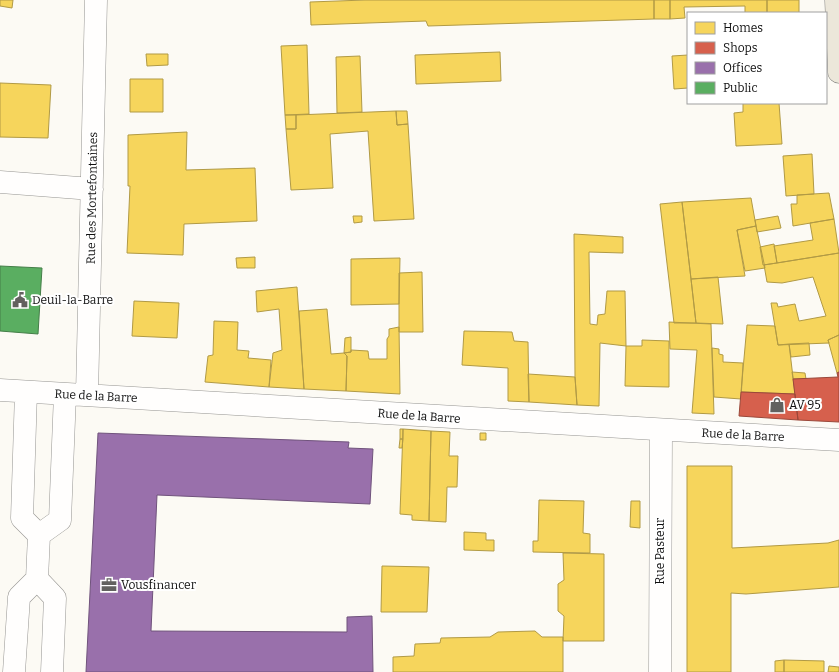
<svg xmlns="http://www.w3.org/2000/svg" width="839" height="672" font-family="Bitter,serif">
  <rect width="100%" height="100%" fill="#fcfaf4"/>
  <path fill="#f6d55c" stroke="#b19a45" d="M0,0H13L12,8L0,6Z
    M365,0H654V19L428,26L426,21L311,25L310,2Z
    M654,0H670V19H654Z
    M670,0H767V13H745V6L684,7L685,18L670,19Z
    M767,0H799V13H767Z
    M307,45L309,114L285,115L281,46Z
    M500,52L501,81L416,84L415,55Z
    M146,54H168V65L147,66Z
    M688,55V88L674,89L672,56Z
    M360,56L362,112L337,113L336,57Z
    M130,79H163V112H130Z
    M0,83L51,85L48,138L0,137Z
    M743,103H779L782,144L736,146L734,113L743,112Z
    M396,111L397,125L408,124L414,219L374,221L368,131L330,134L333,188L291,190L286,129H296V115Z
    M396,111H407L408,124L397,125Z
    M285,115H296V129H286Z
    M187,132L186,170L255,168L257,221L184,224L183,255L127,253L130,186H128V135Z
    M812,154L814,194L786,196L783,156Z
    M829,193L834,219L793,226L791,204H797V195Z
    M751,198L756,226L737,230L745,276L691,279L682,202Z
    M682,202L691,279L696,323H674L660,204Z
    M353,216H362V222L354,223Z
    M778,216L781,228L757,232L755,220Z
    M834,219L839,253L777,263L774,246L813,240L810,223Z
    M756,226L765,268L745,271L737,230Z
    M574,234L623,237V253L589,252L590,324L597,325L598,315L605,314L607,291H625L626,346L600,343L599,406L577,405L575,377Z
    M774,244L777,263L763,265L760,247Z
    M839,253V335L828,340L829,343L778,345L771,303H777L778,307L795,304L799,321L826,316L813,277L782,283L767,282L764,265Z
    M255,257V268H237L236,258Z
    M400,258L399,304L351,305V259Z
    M422,272L423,332H399V273Z
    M718,277L723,324L696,323L691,279Z
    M297,287L304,389L269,387L273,353L282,350L279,309L257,312L256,291Z
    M134,301L179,303L177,338L132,336Z
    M327,309L331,354L344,353L347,356L346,391L304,389L299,311Z
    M214,321L238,322L237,350L249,351L248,358L271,360L269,387L205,382L208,356L213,355Z
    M669,322L711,324L714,414L692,413L697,350L670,349Z
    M747,325L775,326L778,345L789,344L795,394L741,392Z
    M399,327L400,394L346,391L347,356L344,353L351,352V350L368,351L369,359H387V339L389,336V329Z
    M464,331L512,332L514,341L528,342L529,402L508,401V368L462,365Z
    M839,335V372L837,373L828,340Z
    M351,337V352L344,353L345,338Z
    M642,340L669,341V387L625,386L626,346H642Z
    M809,343L810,355L791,357L789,344Z
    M712,348L719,349V354L723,355V362L743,363L741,399L714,397Z
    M792,372L805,373L806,379H793Z
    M528,374L575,377L577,405L529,402Z
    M400,429H403V439H400Z
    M403,429L431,431L429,521L412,520V515L400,514Z
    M431,431L450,432L449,456H458L457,487H447L446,522L429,521Z
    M480,433H486V440H480Z
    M400,439H403L402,448H399Z
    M687,466H732V548L828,543L839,540V587L746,594L731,593V672H687Z
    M539,500L584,501L583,533L590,534V553L533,552V541H538Z
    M631,501H640V528L630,527Z
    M464,532L486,533V540H494V551L464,550Z
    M563,553L604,554V641H563L564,616L558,611V584L564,580Z
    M382,566L429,567L427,612H381Z
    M535,631L542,637H563V672H393V657L414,656L415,644L440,643L441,638L490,637L498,632Z
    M784,660L824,661V672H784Z
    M784,660V672H775V661Z
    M829,666L839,667V672H828Z"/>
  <path fill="#d6604d" stroke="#9a483a" d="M839,372V422L798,420L793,379L838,377L837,373Z
    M741,392L795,394L798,420L739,416Z"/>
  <path fill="#9970ab" stroke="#70537c" d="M98,433L349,442L348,448L373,449L370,504L157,495L151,631L347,632V617L372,616L373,672H86Z"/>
  <path fill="#5aae61" stroke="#447e48" d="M0,266L42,268L38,334L0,331Z"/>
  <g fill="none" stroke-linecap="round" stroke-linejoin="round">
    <defs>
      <path id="minor" d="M0,182L92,189
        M0,390L839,440
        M87,395L96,0
        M39,535L60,520L65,394
        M37,579L55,598L52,672
        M14,672L19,597L37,579L39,535L22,518L26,392
        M660,672L661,431"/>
      <path id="major" d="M836,0L839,72"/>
    </defs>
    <use href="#minor" stroke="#969592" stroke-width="23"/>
    <use href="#major" stroke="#83827f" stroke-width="23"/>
    <use href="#minor" stroke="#fffefd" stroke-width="22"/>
    <use href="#major" stroke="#ece7da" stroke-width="22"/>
  </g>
  <defs>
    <symbol id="civic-bare" viewBox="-9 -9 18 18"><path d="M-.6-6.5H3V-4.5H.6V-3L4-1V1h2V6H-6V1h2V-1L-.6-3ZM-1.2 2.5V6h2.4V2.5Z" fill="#62615f" stroke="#fff" stroke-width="2.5" paint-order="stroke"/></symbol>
    <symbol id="shop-bare" viewBox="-9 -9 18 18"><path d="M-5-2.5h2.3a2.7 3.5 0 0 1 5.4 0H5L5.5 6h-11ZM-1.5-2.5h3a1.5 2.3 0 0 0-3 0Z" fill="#62615f" stroke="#fff" stroke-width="2.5" paint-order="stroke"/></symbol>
    <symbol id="office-bare" viewBox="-9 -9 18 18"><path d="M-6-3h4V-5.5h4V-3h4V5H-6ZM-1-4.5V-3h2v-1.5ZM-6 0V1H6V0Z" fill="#62615f" stroke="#fff" stroke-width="2.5" paint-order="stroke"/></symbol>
  </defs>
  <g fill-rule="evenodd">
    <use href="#civic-bare" x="9" y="289" width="22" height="22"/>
    <use href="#shop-bare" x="766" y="394" width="22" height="22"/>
    <use href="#office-bare" x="98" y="574" width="22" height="22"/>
  </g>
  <g text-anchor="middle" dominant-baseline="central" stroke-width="4" stroke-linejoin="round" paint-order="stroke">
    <g font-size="12" fill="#0f0f0f" stroke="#fff">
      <text transform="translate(92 198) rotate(-89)">Rue des Mortefontaines</text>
      <text transform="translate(96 396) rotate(3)">Rue de la Barre</text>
      <text transform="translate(419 416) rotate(4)">Rue de la Barre</text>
      <text transform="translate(743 435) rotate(3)">Rue de la Barre</text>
      <text transform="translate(660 551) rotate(-90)">Rue Pasteur</text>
    </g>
    <g font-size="12" fill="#0f0f0f" stroke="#fff" text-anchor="start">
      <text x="32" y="300">Deuil-la-Barre</text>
      <text x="789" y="405">AV 95</text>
      <text x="121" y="585">Vousfinancer</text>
    </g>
  </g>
  <rect x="687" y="12" width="140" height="92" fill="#ffffff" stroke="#9f9f9f"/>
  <rect x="695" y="22" width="20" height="12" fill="#f6d55c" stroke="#9f9f9f"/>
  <text x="723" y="32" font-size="12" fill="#0f0f0f">Homes</text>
  <rect x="695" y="42" width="20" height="12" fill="#d6604d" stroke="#9f9f9f"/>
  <text x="723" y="52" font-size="12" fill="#0f0f0f">Shops</text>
  <rect x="695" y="62" width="20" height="12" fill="#9970ab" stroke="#9f9f9f"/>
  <text x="723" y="72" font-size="12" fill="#0f0f0f">Offices</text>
  <rect x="695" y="82" width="20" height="12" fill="#5aae61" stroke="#9f9f9f"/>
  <text x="723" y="92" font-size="12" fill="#0f0f0f">Public</text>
</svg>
